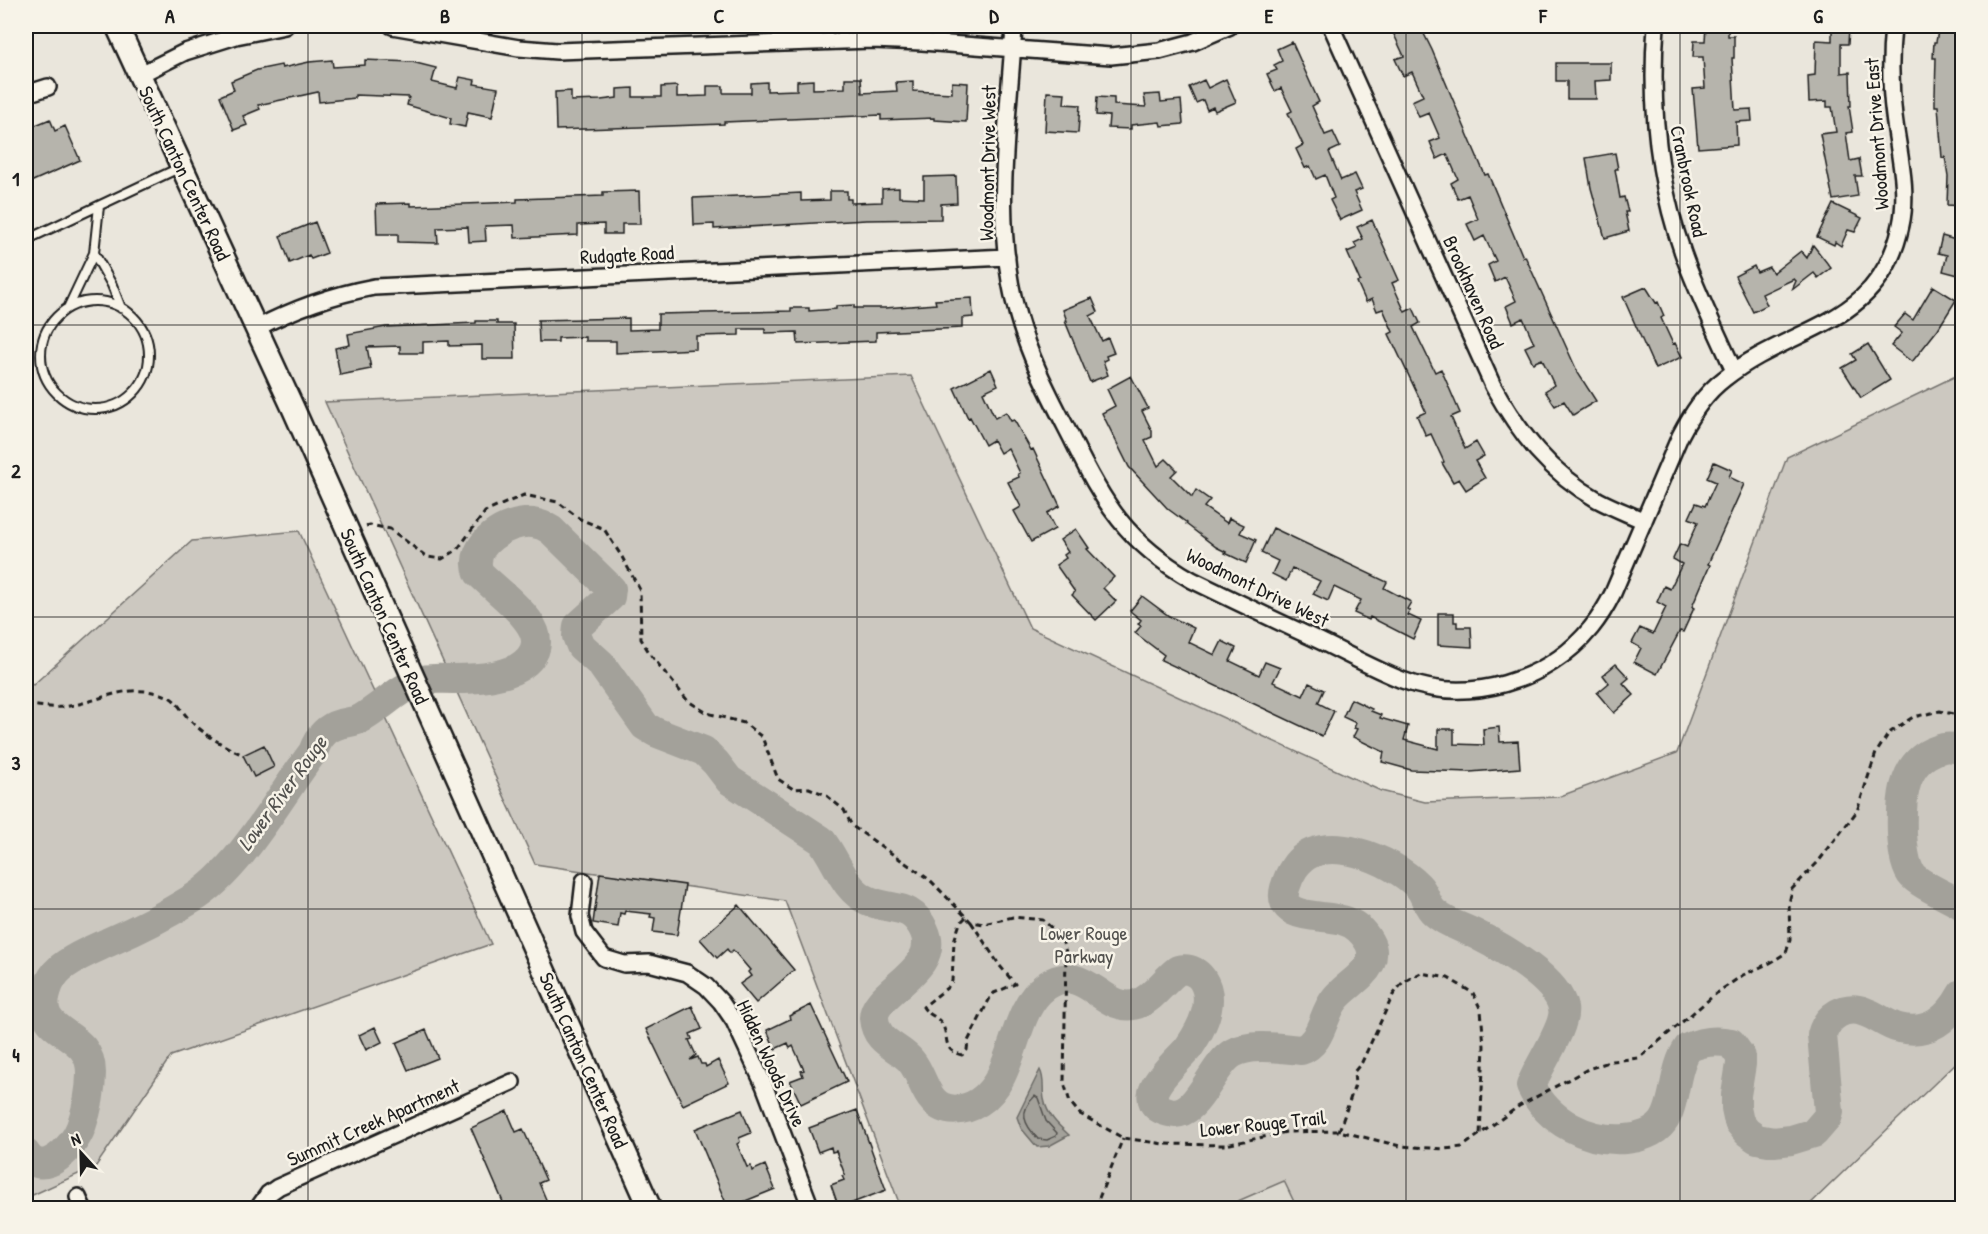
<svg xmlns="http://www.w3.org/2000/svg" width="1988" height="1234" font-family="'Patrick Hand',sans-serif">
  <rect width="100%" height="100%" fill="#eae6dc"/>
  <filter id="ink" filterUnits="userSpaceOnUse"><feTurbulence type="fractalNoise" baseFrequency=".0167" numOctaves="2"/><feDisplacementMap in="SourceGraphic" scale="12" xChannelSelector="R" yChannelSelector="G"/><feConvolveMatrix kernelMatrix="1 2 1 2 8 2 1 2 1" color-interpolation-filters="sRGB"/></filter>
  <g filter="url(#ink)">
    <path fill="#dad7ce" d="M1285,1181L1297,1208H1222Z"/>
    <path fill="#ccc8c0" stroke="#74726e" stroke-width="1.5" d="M1962,373V1057L1806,1208H1297L1284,1181L1222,1208H901L785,901L535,864L325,402L911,376L1030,628L1381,791L1425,802L1558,797L1677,753L1787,457Z
      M299,531L491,944L171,1056L96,1166L26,1198V678L33,685L192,541Z"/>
    <path fill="#a3a19a" stroke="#6d6c68" stroke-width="1.5" d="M1040,1070C1045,1079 1042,1089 1044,1099C1047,1115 1058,1125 1069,1135L1049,1146L1037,1147L1021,1128L1017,1117Z"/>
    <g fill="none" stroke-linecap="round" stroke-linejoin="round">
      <path stroke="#52514e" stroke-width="1.5" d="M1035,1096L1038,1098L1046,1121L1057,1133L1056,1136L1047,1140L1038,1139C1024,1124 1018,1112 1035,1096Z"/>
      <path stroke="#a3a19a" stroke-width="30" d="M1962,750C1950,746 1943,747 1932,752C1901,766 1901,804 1902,834C1903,847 1904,863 1911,874C1918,884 1951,898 1962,905
        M26,1154C43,1180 74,1147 81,1127C87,1110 91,1091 91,1073C91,1025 27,1039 49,984C53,975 58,969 66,964C80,954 96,948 111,941C139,929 166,915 192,899C240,870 279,797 313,752C318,738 325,728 340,724C348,722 355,722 362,718C383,706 400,686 424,680C433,678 443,679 452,679C465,679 479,679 493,676C520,672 551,652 528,621C515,603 495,589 479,573C467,545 508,520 533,523C540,524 545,526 551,530L611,589L610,597L578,626L577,636L581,646L601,664L645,726L655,732L704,751L716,763L729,780L821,840C837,860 843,888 867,900C891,912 910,901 924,930C943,970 873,991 874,1018C876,1044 899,1046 911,1061C921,1073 923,1089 933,1100C945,1114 965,1111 979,1102C1017,1077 1010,1011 1046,986C1085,959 1103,1015 1137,1004C1154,998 1164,980 1178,970C1188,968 1196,971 1202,979C1216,1000 1202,1028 1189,1047C1179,1061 1126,1101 1169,1112C1198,1120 1211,1065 1233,1053C1251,1043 1280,1048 1301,1050C1322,1043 1322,1015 1335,999C1345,986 1362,979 1370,963C1373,956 1373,949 1369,942C1363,931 1353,923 1342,920C1322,914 1276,921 1285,888C1287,881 1290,874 1294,868C1320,828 1393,860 1418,886C1426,894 1426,906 1435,913C1447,924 1465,928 1479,936C1503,948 1558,980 1563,1008C1567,1026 1537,1067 1531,1086C1548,1122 1588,1142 1626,1139C1639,1138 1655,1133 1663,1122C1676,1105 1673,1069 1688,1048C1702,1041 1716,1040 1731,1043L1741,1057V1064L1736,1095V1108L1739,1122L1747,1132L1757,1139L1774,1142L1791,1140L1814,1133L1827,1118L1829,1112L1822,1035C1827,1016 1845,1004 1865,1012C1877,1016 1887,1025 1899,1028C1929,1035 1948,1019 1962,994"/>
    </g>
    <path fill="#b6b4ac" stroke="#1c1c1c" stroke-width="1.5" d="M1390,26H1420L1432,50L1467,133L1485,175L1488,174L1523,257L1525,256L1578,373L1596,401L1573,415L1564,401L1555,406L1545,391L1554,385L1542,359L1533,363L1525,347L1534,343L1523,318L1513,323L1506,306L1516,301L1505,277L1495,282L1488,265L1496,261L1484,236L1475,241L1467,224L1478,219L1468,195L1458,199L1451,183L1458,179L1447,154L1437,159L1430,142L1440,138L1429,113L1419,117L1412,101L1423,96L1412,72L1403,76L1395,59L1404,56Z
      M1706,26H1728V36H1734V58H1732L1735,110L1751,109L1752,121L1736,122L1737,145L1698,148L1693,89L1705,88L1703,57H1693L1694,41H1705Z
      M1939,26H1962L1961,88H1962V206L1947,205L1948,176L1945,157L1942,158L1938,106H1935V96L1936,58H1933L1934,42H1936Z
      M1832,28H1849L1848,44H1841V73L1850,72L1851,106H1849L1853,132L1846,133L1850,161L1859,159L1862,176H1855L1858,196L1833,200L1820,134L1836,132L1832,107H1827V101L1809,102L1808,76L1815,75L1816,40L1832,41Z
      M1292,42L1319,102L1312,106L1325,135L1333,132L1340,147L1329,152L1341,180L1355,174L1362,189L1354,192L1362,210L1340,220L1330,200L1334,198L1325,175L1316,179L1310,166L1305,168L1296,149L1303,145L1288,113L1292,111L1281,88L1275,91L1267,74L1277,70L1274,65L1282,61L1277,49Z
      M332,60L333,67L365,65V60L412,62L436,68L432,82L457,88L460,77L475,80L474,84L498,88L492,117L468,112L465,127L450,124L451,118L407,105L409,97L355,95V98L319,102L318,92L258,105L260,109L243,116L247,125L234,130L220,96L234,90L231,81L257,70L281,65L282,68L309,62Z
      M1556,63H1611V80L1595,81L1596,99H1567V81H1556Z
      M845,78H861L862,93L897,91L896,82L913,81V91L952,93V82L968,83L966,122L934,120V118L881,120V115L724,122V124L556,130L555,92L571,91V101L601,100L617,98V89L633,88V97H661V87L677,86V97L707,96V86H723V93H751V83L767,82V91L797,90V81L813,80V89L845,88Z
      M1226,79L1236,102L1215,111L1213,107L1207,110L1203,100L1196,103L1189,87L1204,80L1208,88Z
      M1047,92L1065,93L1064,104L1080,105L1078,133L1045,131Z
      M1160,94L1161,102L1181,100L1183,124L1161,126L1160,122L1131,125V129L1108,128L1109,116L1096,115L1097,97L1114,98V105L1146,107L1144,95Z
      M50,119L55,131L65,126L80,160L26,184V129Z
      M1615,153L1618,169H1615L1620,198L1624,197L1628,212H1625L1629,231L1605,238L1591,188L1586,158Z
      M956,176L957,203L941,204V219L866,220L714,229V224L694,225L693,198L801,193V201L830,200V191H847V199H851V203L882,202V189L899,188V197L924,198V177Z
      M639,191L640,224H622V234H604V224L578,225V235L515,238L514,225L485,226L486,241L469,242L468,227L437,228L438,243L398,242V234H377L376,204L411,203V206L517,202V199L603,196V192Z
      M1833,204L1862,218L1855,232L1848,230L1841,246L1835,242L1834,245L1817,237Z
      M1372,220L1399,280L1392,283L1405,312L1413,308L1420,323L1413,327L1435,372L1441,369L1460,413L1451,417L1465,449L1476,442L1484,456L1475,461L1485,478L1466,490L1459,479L1453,482L1442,463L1444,462L1431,434L1426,436L1417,416L1426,412L1389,334L1393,332L1383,309L1377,311L1372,299L1366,302L1357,282L1360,281L1347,252L1357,248L1354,243L1363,239L1357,227Z
      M315,222L327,253L311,259L309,255L290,263L280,236Z
      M1942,236L1959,241L1958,246L1962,247V276L1943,271L1947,255L1938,253Z
      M1813,245L1831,268L1818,278L1814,273L1792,290L1796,281L1794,279L1762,294L1767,305L1753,312L1735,276L1754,266L1757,272L1769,267L1773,273L1801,251L1807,258Z
      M1933,286L1956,300L1938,329L1912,362L1891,346L1902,333L1894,327L1905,314L1913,320Z
      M1646,287L1656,303L1658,302L1664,316L1661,318L1673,344L1675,343L1682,357L1655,369L1623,297Z
      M972,298L973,317L962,318V328L876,332V341L798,344L797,332L765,333V329H739V335L696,336V349L616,353V341H585V337L558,338V342H539L538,320L629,318V330L658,329V314L791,311V308H809V311L836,309V306L854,305V308H885L936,304L935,300Z
      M1092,298L1098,312L1090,316L1102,341L1108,338L1114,353L1106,356L1107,359L1103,361L1108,375L1090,382L1065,321H1067L1063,310Z
      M476,321H497V324H514L515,359H482V345L449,346V341L423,342V353H400V346L367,347L371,369L340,375L335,348L350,345L348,334L386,327L476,323Z
      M1868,344L1890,380L1861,398L1842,368L1856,360L1852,354Z
      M991,369L998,385L983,392L995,418L1006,412L1011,421L1014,420L1031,450L1033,449L1060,506L1047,513L1055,529L1031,542L1014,511L1021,507L1008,482L1019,477L1018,474L1020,473L1008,448L1000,453L993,440L985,445L970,417L968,418L954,388Z
      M1131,376L1148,408L1142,411L1152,431V437L1145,440L1158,466L1166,459L1177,470L1171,476L1192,497L1196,490L1210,500L1204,507L1227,523L1229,518L1244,525L1240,533L1256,540L1246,563L1225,553L1226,552L1216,547L1186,524L1187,523L1168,509L1129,467L1102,413L1115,406L1107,389Z
      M1714,462L1732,470L1729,477L1744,484L1708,564L1710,565L1692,607L1694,608L1683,632L1680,631L1657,674L1634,662L1641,648L1632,643L1640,628L1653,634L1666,607L1657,602L1664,586L1670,589L1682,564L1673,559L1680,544L1687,547L1698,522L1689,518L1696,503L1705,506L1716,482L1707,478Z
      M1273,528L1387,582L1384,588L1411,602L1407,609L1410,611L1408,615L1421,621L1413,639L1370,617L1369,620L1354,613L1361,600L1334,587L1328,601L1313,594L1320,581L1292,568L1286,581L1272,574L1278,561L1261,553Z
      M1076,529L1089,548L1087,549L1114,577L1103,588L1116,601L1096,620L1072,595L1075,592L1056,565L1066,558L1064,555L1068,552L1060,540Z
      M1142,596L1169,616L1194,628L1188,642L1215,655L1222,641L1236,648L1230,661L1259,675L1265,662L1280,668L1273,682L1303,696L1309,683L1324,690L1318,703L1334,711L1322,736L1161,660L1164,655L1135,633L1141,626L1138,624L1141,620L1130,611Z
      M1438,613H1454V622H1457V627H1471L1472,647L1438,645Z
      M1616,664L1629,678L1623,683L1634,695L1614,713L1597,693L1609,683L1603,675Z
      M1351,699L1372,709L1371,711L1381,715L1380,718L1408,726L1404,740L1438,749V729H1454V744L1484,745L1483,729L1499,727L1500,742L1518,741L1520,768L1470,772L1411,770L1382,762L1384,752L1353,737L1357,729L1354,728L1356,723L1343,717Z
      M264,745L274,767L254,777L243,755Z
      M600,873L685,885L677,935L653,932L655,918L650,917L651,914L625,911L624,914L620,913L618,927L593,923Z
      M739,905L794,970L756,1003L740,984L751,976L748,972L750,970L733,950L730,953L727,949L717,958L700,939Z
      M811,1005L847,1082L801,1104L790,1081L803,1076L801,1071L804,1070L793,1046L790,1048L788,1043L775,1049L767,1030L790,1019L789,1016Z
      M692,1006L702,1029L690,1034L692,1039L689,1040L696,1055L690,1060L698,1057L701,1064H705L706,1067L718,1060L729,1083L683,1105L646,1029Z
      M375,1027L382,1042L366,1050L359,1035Z
      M426,1030L438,1058L408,1070L396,1043Z
      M742,1110L751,1133L739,1138L740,1142L737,1144L747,1167L751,1166L752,1171L765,1165L775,1189L728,1208L695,1129Z
      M857,1110L886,1190L839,1208L831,1185L844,1180L842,1176L845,1175L836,1151L832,1152L831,1147L818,1152L809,1128Z
      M507,1111L516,1132L523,1129L546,1180L539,1183L548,1204L537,1209H506L471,1128Z"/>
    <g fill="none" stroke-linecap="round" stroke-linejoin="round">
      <defs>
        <path id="service" d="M99,206L94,253L112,285L121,308
          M26,240L181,167
          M41 355a54 54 0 1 1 108 0a54 54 0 1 1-108 0Z
          M68,308L94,253"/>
        <path id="minor" d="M392,26L519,48L557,51L872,40L922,42L1111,56L1159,51L1193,42L1230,26
          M1014,26C1009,122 991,222 1018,316C1030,359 1051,398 1071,437C1103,503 1127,543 1192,580C1235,601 1277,621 1320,641C1347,654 1374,669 1402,680C1468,705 1547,682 1591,628C1600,617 1607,605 1613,593L1680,436C1691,415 1704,394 1724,379C1792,324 1880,328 1901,225C1909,189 1898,151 1894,116C1890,86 1890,56 1893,26
          M1331,26L1493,386C1519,433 1550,473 1598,500C1613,508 1629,514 1644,521
          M1656,26C1650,103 1657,179 1683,253C1697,293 1717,332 1734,371
          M139,75L185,52L236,36L285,26
          M26,94L48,87
          M257,328C295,308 332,295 374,287L1007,257
          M584,881L580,916L584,932L604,958L624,964L649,963L687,973L706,986L721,1002L734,1021L764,1085L811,1208
          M78,1197L83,1208
          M258,1208L268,1194L278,1187L512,1082"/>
        <path id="secondary" d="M117,26L293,408L650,1208"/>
      </defs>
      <use href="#service" stroke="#1c1c1c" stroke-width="12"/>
      <use href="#minor" stroke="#1c1c1c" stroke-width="20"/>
      <use href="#secondary" stroke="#1c1c1c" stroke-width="26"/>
      <path stroke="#1c1c1c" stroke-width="3" stroke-dasharray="6 4.5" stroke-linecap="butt" d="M366,526L370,525L390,529L427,557L442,559L457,550L485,512L524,495L558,502L580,519L604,529L622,557L640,590L641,639L650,654L688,701L707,713L744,723L762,737L778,779L793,789L809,788L826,795L844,810L852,826L930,880L971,922L984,924L1013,917L1043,920L1061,937L1066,952L1064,1083L1070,1102L1080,1114L1123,1138L1164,1144L1226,1145L1286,1132L1339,1131L1400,1146L1445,1149L1462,1147L1519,1106L1588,1069L1612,1061L1639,1058L1718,992L1743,975L1770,963L1786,953L1790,940L1789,904L1792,889L1818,862L1857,811L1876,753L1889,733L1913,717L1940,711L1962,716
        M26,704C37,706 51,708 63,707C102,702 126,681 167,696C178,701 181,711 189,719C204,735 224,746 243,755
        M966,917L960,923L954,941L952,981L948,987L923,1007C928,1015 937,1016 942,1024C950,1038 941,1050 962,1055L967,1050L968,1041L990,998L994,993L1015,984L1000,966L971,922
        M1339,1131L1355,1085L1354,1072L1362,1062L1393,995L1403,982L1421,973L1448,978L1473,993L1481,1010L1484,1046L1480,1135
        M1095,1208L1123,1138"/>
      <use href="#service" stroke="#f7f3e8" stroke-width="8"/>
      <use href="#minor" stroke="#f7f3e8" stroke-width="15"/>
      <use href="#secondary" stroke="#f7f3e8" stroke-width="21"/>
    </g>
  </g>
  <path fill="none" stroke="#1c1c1c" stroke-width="1.5" stroke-opacity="0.55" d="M308,26V1208M582,26V1208M857,26V1208M1131,26V1208M1406,26V1208M1680,26V1208M26,325H1962M26,617H1962M26,909H1962"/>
  <g text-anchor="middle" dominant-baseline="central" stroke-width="5" stroke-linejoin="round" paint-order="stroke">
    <g font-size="20" fill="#1c1c1c" stroke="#f7f3e8">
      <text transform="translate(1876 134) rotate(-94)">Woodmont Drive East</text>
      <text transform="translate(987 163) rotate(-89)">Woodmont Drive West</text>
      <text transform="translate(185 173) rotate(65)">South Canton Center Road</text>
      <text transform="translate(1689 181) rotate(78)">Cranbrook Road</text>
      <text transform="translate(627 254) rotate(-3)">Rudgate Road</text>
      <text transform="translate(1474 292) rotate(66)">Brookhaven Road</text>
      <text transform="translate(1258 587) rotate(26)">Woodmont Drive West</text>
      <text transform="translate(385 616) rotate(66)">South Canton Center Road</text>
      <text transform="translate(584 1060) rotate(66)">South Canton Center Road</text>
      <text transform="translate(772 1063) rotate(65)">Hidden Woods Drive</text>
      <text transform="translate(373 1122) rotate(-24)">Summit Creek Apartment</text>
      <text transform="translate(1263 1123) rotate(-6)">Lower Rouge Trail</text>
    </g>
    <g font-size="20" fill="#51504d" stroke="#f7f3e8">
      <text x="1084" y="932">Lower Rouge<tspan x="1084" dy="23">Parkway</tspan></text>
    </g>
    <g font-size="21" font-style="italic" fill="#52514e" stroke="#f7f3e8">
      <text transform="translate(282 793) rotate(-54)">Lower River Rouge</text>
    </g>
  </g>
  <rect width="1988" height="1234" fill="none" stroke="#f7f3e8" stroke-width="66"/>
  <g transform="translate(81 1153) rotate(338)" stroke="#f7f3e8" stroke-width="4.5" paint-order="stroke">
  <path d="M0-4.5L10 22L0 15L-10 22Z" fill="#1c1c1c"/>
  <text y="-9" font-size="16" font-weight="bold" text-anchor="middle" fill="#1c1c1c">N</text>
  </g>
  <rect x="33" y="33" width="1922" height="1168" fill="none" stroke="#1c1c1c" stroke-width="2"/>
  <g font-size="20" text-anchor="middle" font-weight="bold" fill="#1c1c1c">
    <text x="170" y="23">A</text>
    <text x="445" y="23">B</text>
    <text x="719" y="23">C</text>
    <text x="994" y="23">D</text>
    <text x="1269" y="23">E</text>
    <text x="1543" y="23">F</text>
    <text x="1818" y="23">G</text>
    <text x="16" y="186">1</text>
    <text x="16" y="478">2</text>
    <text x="16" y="770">3</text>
    <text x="16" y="1062">4</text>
  </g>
</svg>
